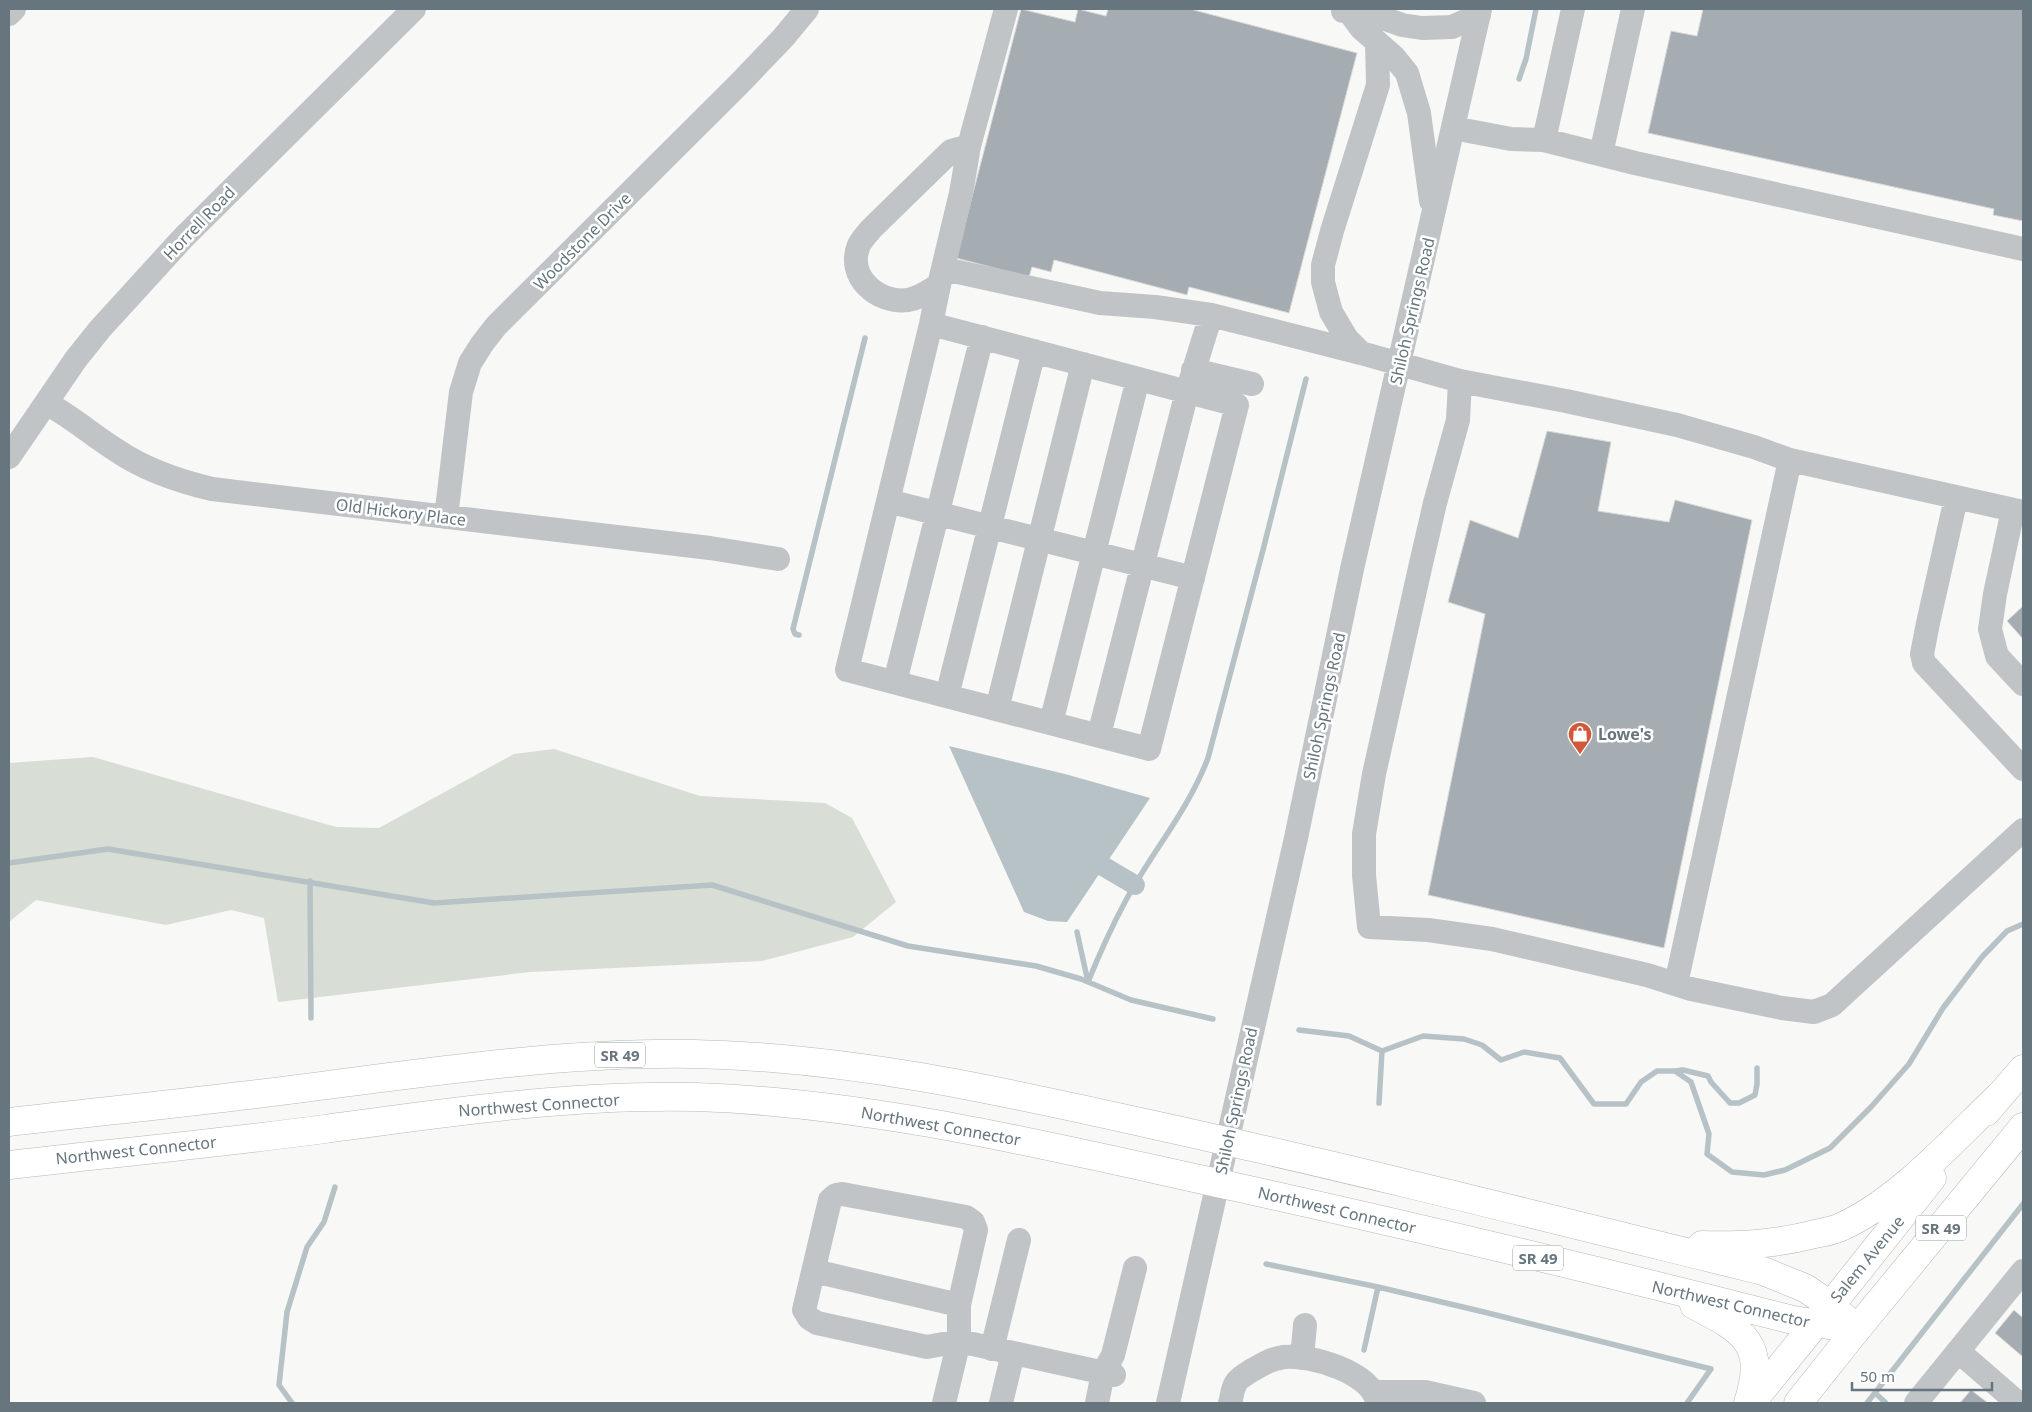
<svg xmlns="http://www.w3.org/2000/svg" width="2032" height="1412" font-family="'Noto Sans',sans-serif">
  <rect width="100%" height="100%" fill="#f8f8f6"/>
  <path fill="#d8ddd5" d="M554,749L700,796L825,803L852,818L896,902L853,937L762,961L530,972L278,1002L264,918L231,910L166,925L36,900L9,922V763L93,757L336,827L379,828L514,754Z"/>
  <path fill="#b7c2c6" d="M949,746L1065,774L1150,798L1067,922L1048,921L1024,912Z"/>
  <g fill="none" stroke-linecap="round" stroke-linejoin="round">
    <path stroke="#b7c2c6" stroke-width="5.5" d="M1519,79L1526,59L1536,9
      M799,635L795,634L793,629L865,338
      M9,863L108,849L434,903L712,885L908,946L1036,966L1081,979L1131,1000L1213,1019
      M310,881L311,1018
      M1077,932L1088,982
      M1088,982C1099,955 1111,928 1125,902C1151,853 1188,811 1208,758L1263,550L1306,379
      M1299,1030L1349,1036L1382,1051L1423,1036L1464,1039L1482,1045L1501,1060L1524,1052L1560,1058L1594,1104H1626L1641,1082L1657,1071H1675L1691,1082L1709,1134L1707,1154L1732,1172L1764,1175L1785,1170L1830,1148L1871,1107L1909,1064L1943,1008L1982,957L2007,931L2023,924
      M1675,1071L1683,1070L1708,1076L1711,1082L1730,1103H1739L1755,1095L1757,1084V1068
      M1379,1103L1382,1051
      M1266,1264L1378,1287L1484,1312L1711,1369L1687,1403
      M1364,1350L1378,1287
      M1875,1393L1885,1402
      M292,1403L279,1385L287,1312L307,1247L324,1222L335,1187
      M1867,1403L2023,1204"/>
    <path stroke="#b7c2c6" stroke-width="20" d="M1096,862L1135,885"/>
  </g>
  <path fill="#a5adb2" stroke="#dadad8" d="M1021,9L1075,22L1078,9L1106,16L1108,9H1190L1357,53L1289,313L1189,287L1187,295L1054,260L1051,272L1032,267L1029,277L956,258Z
    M1703,9H2023V221L1993,215L1994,209L1648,133L1671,31L1697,36Z
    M1547,431L1611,442L1598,511L1669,522L1675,500L1752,520L1664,948L1428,895L1485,614L1448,602L1470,520L1518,538Z
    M2023,606V639L2007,621Z
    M2014,1310L2023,1318V1357L1995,1333Z
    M1971,1390L1988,1403H1960Z"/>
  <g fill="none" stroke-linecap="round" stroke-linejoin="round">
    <defs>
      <path id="major" d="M1751,1403L1816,1323
        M1798,1403L1857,1329"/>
      <path id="highway" d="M1986,1112L2023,1069
        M9,1122C113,1110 217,1100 320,1086C445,1070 568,1052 694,1054C850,1057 1002,1091 1154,1125C1358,1170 1560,1221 1763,1271L1805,1288L1830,1305L1857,1329
        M9,1165C114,1153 220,1143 325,1129C449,1112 572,1094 697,1097C865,1103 1027,1141 1190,1177C1392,1221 1593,1269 1793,1320L1857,1329
        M1702,1245C1742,1246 1776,1244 1815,1234C1823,1232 1833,1231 1841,1227C1899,1201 1952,1141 1998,1097
        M1694,1305C1744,1331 1767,1343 1748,1403
        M1819,1320L1932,1178
        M1857,1329L2023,1127"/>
    </defs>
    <use href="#major" stroke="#b4b8bb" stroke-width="29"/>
    <use href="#highway" stroke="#b3b7ba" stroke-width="29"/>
    <path stroke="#c0c4c7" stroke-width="24" d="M1343,11L1383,18L1402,25L1422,28L1452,27L1479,15
      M1350,13L1361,28L1394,57L1407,73L1419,113L1431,201
      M9,14L14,9
      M1453,128L1511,139L1544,140L1635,163L2023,249
      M1544,140L1573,9
      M969,146L951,151L871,229C867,234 862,239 859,245C846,276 877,304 908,300C920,298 929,291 939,285L961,193L969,146L1006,9
      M1601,154L1633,9
      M944,269L1100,303L1155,307L1211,315L1361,353L1460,381L1566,401L1677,425L1754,447L1790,460L2023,512
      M931,324L1237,405L1149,749L847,670L931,324L939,285
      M1361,353L1347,339L1331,312L1323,282V265L1332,231L1378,85L1377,42
      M1193,370L1252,384
      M1460,381L1458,420L1435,503L1420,568L1374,774L1364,834V875L1369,927L1428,930L1492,939L1647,975L1691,989L1782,1008L1814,1012L1832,1005L2023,830
      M46,403C71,416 92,435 116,450C145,470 178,481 212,489L710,548L778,559
      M9,457L76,359L100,329L183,238L414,9
      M1956,498L1928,623L1922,654L1924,663L2023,769
      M888,501L1193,578
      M2013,510L1995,594L1990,629L1997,656L2023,684
      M446,517L461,392L470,363L482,344L496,326L740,83L783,38L807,9
      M895,682L982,337
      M947,696L1034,351
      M997,709L1083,364
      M1051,723L1138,379
      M1099,735L1187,392L1211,315
      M1676,984L1790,460
      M814,1271L959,1305
      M992,1349L1019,1240
      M1958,1351L2018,1403
      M1302,1358L1305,1325
      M1374,1392H1425L1474,1403
      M944,1403L959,1341V1305L976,1230L973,1222L966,1217L842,1194L836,1195L830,1200L804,1310L809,1318L817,1323L927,1347L959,1341L1114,1375
      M1001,1403L1013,1353
      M1097,1403L1103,1373L1113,1355L1135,1268
      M1168,1403L1296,838L1352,569L1480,9
      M1230,1403C1232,1397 1232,1390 1235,1385C1237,1379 1245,1375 1249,1372C1261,1365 1270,1359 1284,1357C1310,1354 1374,1373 1377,1403
      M1916,1403L2023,1271"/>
    <use href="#major" stroke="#fff" stroke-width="28"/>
    <use href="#highway" stroke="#fff" stroke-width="28"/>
  </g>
  <defs>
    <symbol id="shop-pin" viewBox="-11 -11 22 30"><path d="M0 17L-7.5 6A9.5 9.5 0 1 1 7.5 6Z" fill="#d2583c" stroke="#fff"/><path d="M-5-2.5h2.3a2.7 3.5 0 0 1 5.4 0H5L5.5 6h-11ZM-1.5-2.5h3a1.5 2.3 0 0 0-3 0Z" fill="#fff"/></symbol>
  </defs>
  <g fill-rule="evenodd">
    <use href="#shop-pin" x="1566" y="720" width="28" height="38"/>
  </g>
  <g text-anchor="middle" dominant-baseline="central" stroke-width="5" stroke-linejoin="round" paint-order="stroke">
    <g fill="#fff" stroke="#949ea5" stroke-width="1">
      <rect x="595" y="1042.5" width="50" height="25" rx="4"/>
      <rect x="1916" y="1215.5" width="50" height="25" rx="4"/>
      <rect x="1513" y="1245.5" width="50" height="25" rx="4"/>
    </g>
    <g font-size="15" font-weight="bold" fill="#66757e">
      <text x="620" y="1055">SR 49</text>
      <text x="1941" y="1228">SR 49</text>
      <text x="1538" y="1258">SR 49</text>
    </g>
    <g font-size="16" fill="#66757e" stroke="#fff">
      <text transform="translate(199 223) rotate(-46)">Horrell Road</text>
      <text transform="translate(582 241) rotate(-45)">Woodstone Drive</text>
      <text transform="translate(1412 311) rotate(-77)">Shiloh Springs Road</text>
      <text transform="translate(401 512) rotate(7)">Old Hickory Place</text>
      <text transform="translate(1324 706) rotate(-78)">Shiloh Springs Road</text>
      <text transform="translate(1236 1101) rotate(-78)">Shiloh Springs Road</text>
      <text transform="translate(539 1105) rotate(-4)">Northwest Connector</text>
      <text transform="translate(941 1126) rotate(10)">Northwest Connector</text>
      <text transform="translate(136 1150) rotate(-6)">Northwest Connector</text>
      <text transform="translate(1337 1210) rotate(13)">Northwest Connector</text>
      <text transform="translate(1867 1259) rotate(-51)">Salem Avenue</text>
      <text transform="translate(1731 1304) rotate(13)">Northwest Connector</text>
    </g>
    <g font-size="16" font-weight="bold" fill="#66757e" stroke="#fff" text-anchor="start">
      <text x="1598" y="734">Lowe's</text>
    </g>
  </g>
  <rect width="2032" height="1412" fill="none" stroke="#66757e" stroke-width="20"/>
  <path d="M1852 1382v8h140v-8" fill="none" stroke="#66757e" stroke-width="2.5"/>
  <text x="1860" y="1382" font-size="15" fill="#66757e" stroke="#ffffff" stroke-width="4" paint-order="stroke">50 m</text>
</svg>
